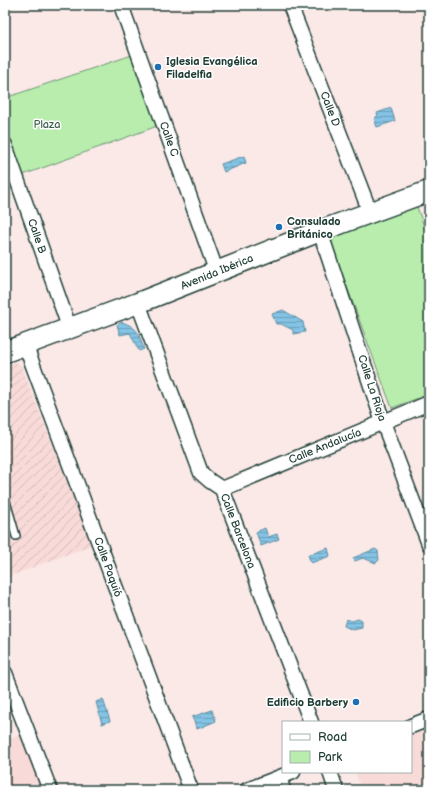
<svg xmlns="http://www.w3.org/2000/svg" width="434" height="795" font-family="'Balsamiq Sans',sans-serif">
  <defs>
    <pattern id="industrial-furrows" width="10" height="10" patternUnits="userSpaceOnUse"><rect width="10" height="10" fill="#f8dad8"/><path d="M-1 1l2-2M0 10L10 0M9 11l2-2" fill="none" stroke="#d4bcba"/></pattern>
    <pattern id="water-rules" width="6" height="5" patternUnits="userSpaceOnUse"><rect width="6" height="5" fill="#84c3e5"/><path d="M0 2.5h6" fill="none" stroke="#6ba0ba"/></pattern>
  </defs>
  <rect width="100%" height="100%" fill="#fbe9e8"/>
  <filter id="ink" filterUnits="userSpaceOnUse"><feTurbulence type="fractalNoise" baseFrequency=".025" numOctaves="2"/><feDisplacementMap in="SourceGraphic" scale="8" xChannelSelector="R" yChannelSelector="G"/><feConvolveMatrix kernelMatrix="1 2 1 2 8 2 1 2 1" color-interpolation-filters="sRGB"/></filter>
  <g filter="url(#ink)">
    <path fill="#f8dad8" d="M429,729V790H362L355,772H411V735Z
      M21,734L43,790H5V741Z"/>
    <path fill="url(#industrial-furrows)" d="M15,362L21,365L92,545L5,578V366Z"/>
    <path fill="#b8edae" stroke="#6c9571" d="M135,54L160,125L23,175L5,128V98Z
      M417,207L429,240V394L392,408L331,244L334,236L408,208Z"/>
    <path fill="url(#water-rules)" stroke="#5c8d9e" d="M391,108L395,121L377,127L374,119L378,115L377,113Z
      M244,156L246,163L224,172L221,164Z
      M283,310L303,322L305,332L293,334V330L281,324H276L272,314Z
      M122,322C139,328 138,333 144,349L139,351L130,333L120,335L117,325Z
      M265,528L268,537L277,534L279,539L261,546L256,532Z
      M328,548L330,556L311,563L308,555Z
      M375,549L378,551L379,560L376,563L363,558L355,561L353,558Z
      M346,619L352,621L358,619L362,621V628L353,630L344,626Z
      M103,699L110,721L102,724L96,702Z
      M212,710L216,721L197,729L192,717Z"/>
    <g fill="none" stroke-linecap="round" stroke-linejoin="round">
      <defs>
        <path id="lane" d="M5,498L16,536
          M282,776L287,790"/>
        <path id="street" d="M121,5L217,273
          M290,5L370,212
          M5,145L69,327
          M320,231L383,422L429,544
          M138,303L201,473L210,481L222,489L311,722
          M25,344L191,790
          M222,489L429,403
          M5,673L50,790
          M411,726L429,719
          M330,772L336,790
          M247,790L293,772"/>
        <path id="secondary" d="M5,352L138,303L320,231L429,191"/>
      </defs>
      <use href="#lane" stroke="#1f3d34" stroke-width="10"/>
      <use href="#street" stroke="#1f3d34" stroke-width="17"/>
      <use href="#secondary" stroke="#1f3d34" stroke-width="23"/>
      <use href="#lane" stroke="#fff" stroke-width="7"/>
      <use href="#street" stroke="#fff" stroke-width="14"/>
      <use href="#secondary" stroke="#fff" stroke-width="20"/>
    </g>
  </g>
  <g fill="#1f6fb2" stroke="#fff" stroke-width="1.5">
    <circle cx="158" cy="67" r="4"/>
    <circle cx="279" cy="227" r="4"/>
    <circle cx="356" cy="702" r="4"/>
  </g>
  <g text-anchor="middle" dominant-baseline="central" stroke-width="3" stroke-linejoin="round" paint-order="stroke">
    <g font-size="11" font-weight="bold" fill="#1f3d34" stroke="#fff" text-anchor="start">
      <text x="166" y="61">Iglesia Evangélica<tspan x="166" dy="13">Filadelfia</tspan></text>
      <text x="287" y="221">Consulado<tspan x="287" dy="13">Británico</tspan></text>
      <text x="348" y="702" text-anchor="end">Edificio Barbery</text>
    </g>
    <g font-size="11" fill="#1f3d34" stroke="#fff">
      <text transform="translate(330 109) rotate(69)">Calle D</text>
      <text transform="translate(169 139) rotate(70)">Calle C</text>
      <text transform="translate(37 236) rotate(71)">Calle B</text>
      <text transform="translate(217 272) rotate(-22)">Avenida Ibérica</text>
      <text transform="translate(372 388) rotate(72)">Calle La Rioja</text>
      <text transform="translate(325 446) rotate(-22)">Calle Andalucía</text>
      <text transform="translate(238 531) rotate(69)">Calle Barcelona</text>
      <text transform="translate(108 567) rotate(70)">Calle Paquió</text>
    </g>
    <g font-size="11" fill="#3e604c" stroke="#fff">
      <text x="47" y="124">Plaza</text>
    </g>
  </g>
  <rect width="434" height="795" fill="none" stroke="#fff" stroke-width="20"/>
  <rect x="10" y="10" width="414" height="775" fill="none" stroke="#1f3d34" stroke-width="1.5" filter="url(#ink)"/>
  <rect x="282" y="721" width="130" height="52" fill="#ffffff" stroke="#a5b1ae"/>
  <rect x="290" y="734" width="20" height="6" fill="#ffffff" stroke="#a5b1ae"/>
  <text x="318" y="741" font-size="12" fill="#1f3d34">Road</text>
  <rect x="290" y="751" width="20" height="12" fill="#b8edae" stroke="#a5b1ae"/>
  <text x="318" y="761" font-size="12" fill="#1f3d34">Park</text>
</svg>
